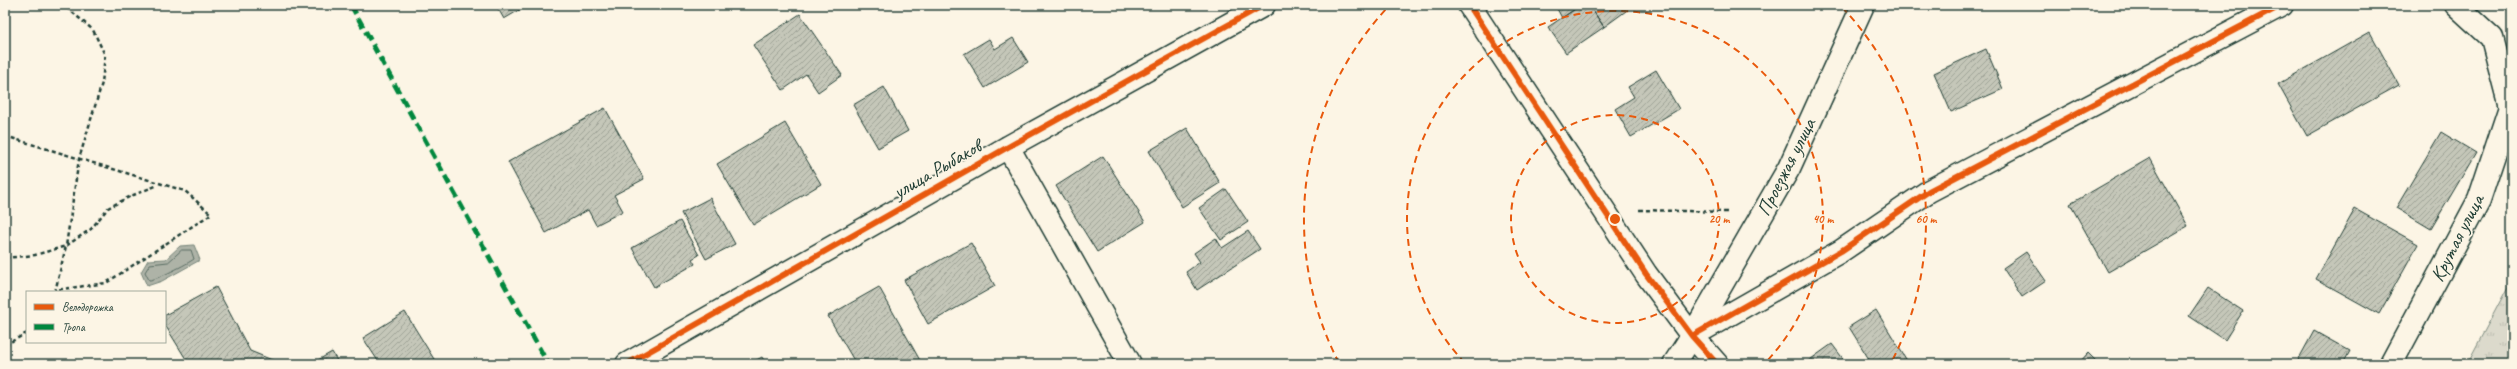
<svg xmlns="http://www.w3.org/2000/svg" width="2517" height="369" font-family="Caveat,sans-serif">
  <defs>
    <pattern id="grass-tufts" width="24" height="20" patternUnits="userSpaceOnUse"><rect width="24" height="20" fill="#dcdacc"/><path d="M3 7l-1-3M5 7V3M7 7l1-3M15 17l-1-3M17 17v-4M19 17l1-3" fill="none" stroke="#bcbcb0"/></pattern>
    <pattern id="building-hatch" width="6" height="6" patternUnits="userSpaceOnUse"><rect width="6" height="6" fill="#c5c7b9"/><path d="M-1 1l2-2M0 6l6-6M5 7l2-2" fill="none" stroke="#9fa397"/></pattern>
  </defs>
  <rect width="100%" height="100%" fill="#fcf5e5"/>
  <filter id="ink" filterUnits="userSpaceOnUse"><feTurbulence type="fractalNoise" baseFrequency=".025" numOctaves="2"/><feDisplacementMap in="SourceGraphic" scale="8" xChannelSelector="R" yChannelSelector="G"/><feConvolveMatrix kernelMatrix="1 2 1 2 8 2 1 2 1" color-interpolation-filters="sRGB"/></filter>
  <g filter="url(#ink)">
    <path fill="url(#grass-tufts)" stroke="#7e8c80" d="M2512,279V364H2467Z"/>
    <path fill="#aeb3a7" stroke="#758479" d="M194,245L200,260L162,281L147,286L141,272L148,260L166,259L180,246Z"/>
    <g fill="none" stroke-linecap="round" stroke-linejoin="round">
      <path stroke="#586c62" stroke-width="1" d="M182,250H191L194,259C189,263 154,281 149,280L145,272L150,264L168,262Z"/>
    </g>
    <path fill="url(#building-hatch)" stroke="#1f3d34" d="M496,5H528L504,19Z
      M1555,5H1581L1562,18Z
      M1581,5H1589L1604,27L1566,53L1548,27Z
      M1589,5H1622L1626,11L1604,27Z
      M800,14L842,75L818,92L806,74L783,90L753,45Z
      M2370,32L2399,85L2307,136L2278,84Z
      M1013,38L1028,62L985,88L964,54L989,39L995,49Z
      M1986,49L2003,89L1951,112L1934,73Z
      M1656,70L1679,109L1631,137L1615,109L1634,97L1628,87Z
      M884,87L908,131L878,148L853,105Z
      M605,108L644,179L614,195L623,211L596,225L588,210L546,233L508,162Z
      M785,123L821,184L753,225L717,164Z
      M1187,128L1220,183L1182,207L1149,151Z
      M2441,132L2476,153L2431,229L2396,208Z
      M1103,156L1145,222L1097,252L1056,186Z
      M2150,158L2188,226L2108,272L2070,204Z
      M1226,189L1248,222L1221,240L1199,208Z
      M710,198L735,244L706,259L681,213Z
      M2355,209L2418,244L2379,314L2316,279Z
      M680,221L699,255L692,259L695,264L654,287L632,248Z
      M1248,231L1260,249L1197,290L1186,272L1200,262L1194,253L1216,238L1222,248Z
      M971,243L995,286L928,324L904,280Z
      M2026,252L2046,281L2022,297L2003,268Z
      M216,287L250,351L282,364H189L165,325V315Z
      M879,287L922,364H856L828,316Z
      M2208,288L2243,311L2225,340L2189,316Z
      M1876,310L1906,359L1898,364H1872L1849,327Z
      M405,312L437,364H380L363,338Z
      M2314,331L2350,351L2343,364H2296Z
      M1832,344L1847,364H1804Z
      M332,352L339,364H311Z
      M2088,353L2099,364H2078Z
      M762,357L766,364H749Z"/>
    <g fill="none" stroke-linecap="round" stroke-linejoin="round">
      <defs>
        <path id="minor" d="M1469,5L1646,274L1692,336L1717,364
          M1008,147L1130,364
          M1692,336L1841,251L1929,191L2282,5
          M627,364L1008,147L1264,5
          M2391,364L2479,200L2510,107L2492,38L2456,5"/>
        <path id="major" d="M1674,364L1692,336L1789,168L1863,5"/>
      </defs>
      <use href="#minor" stroke="#1f3d34" stroke-width="25"/>
      <use href="#major" stroke="#1f3d34" stroke-width="25"/>
      <path stroke="#1f3d34" stroke-width="2.5" stroke-dasharray="4 3" stroke-linecap="butt" d="M5,136L185,191L211,214L106,283L56,290
        M1639,210L1727,212
        M5,258L35,255L66,246L91,229L108,208L131,196L158,185
        M55,292L66,246L79,159L102,83L105,55L93,30L65,6
        M5,345L27,333"/>
      <use href="#minor" stroke="#fcf5e5" stroke-width="22"/>
      <use href="#major" stroke="#fcf5e5" stroke-width="22"/>
      <path stroke="#00873e" stroke-width="5" stroke-dasharray="10 5" stroke-linecap="butt" d="M351,5L548,364
        M2510,107L2512,109"/>
      <defs>
        <path id="cycleway" d="M1469,5L1646,274L1692,336L1717,364
          M1692,336L1841,251L1929,191L2282,5
          M627,364L1008,147L1264,5"/>
      </defs>
      <use href="#cycleway" stroke="#fcf5e5" stroke-width="8"/>
      <use href="#cycleway" stroke="#e8590c" stroke-width="6"/>
    </g>
  </g>
  <g fill="none" stroke="#e8590c" stroke-width="2" stroke-dasharray="7 5">
    <circle cx="1615" cy="219" r="104"/>
    <path d="M1465 363A208 208 0 1 1 1765 363"/>
    <path d="M1339 363A311 311 0 0 1 1388 7M1842 7A311 311 0 0 1 1891 363"/>
  </g>
  <g text-anchor="middle" dominant-baseline="central" stroke-width="3.5" stroke-linejoin="round" paint-order="stroke">
    <g font-size="20" fill="#1f3d34" stroke="#fcf5e5">
      <text transform="translate(1786 167) rotate(-63)">Проезжая улица</text>
      <text transform="translate(937 169) rotate(-30)">улица Рыбаков</text>
      <text transform="translate(2457 238) rotate(-63)">Крутая улица</text>
    </g>
  </g>
  <circle cx="1615" cy="219" r="6" fill="#e8590c" stroke="#fcf5e5" stroke-width="2"/>
  <g font-size="12" text-anchor="middle" font-weight="bold" fill="#e8590c" stroke="#fcf5e5" stroke-width="3.5" stroke-linejoin="round" paint-order="stroke">
    <text x="1719" y="223">20 m</text>
    <text x="1823" y="223">40 m</text>
    <text x="1926" y="223">60 m</text>
  </g>
  <rect width="2517" height="369" fill="none" stroke="#fcf5e5" stroke-width="20"/>
  <rect x="10" y="10" width="2497" height="349" fill="none" stroke="#1f3d34" stroke-width="1.5" filter="url(#ink)"/>
  <rect x="26" y="291" width="140" height="52" fill="#fcf5e5" stroke="#a4ab9e"/>
  <rect x="34" y="304" width="20" height="6" fill="#e8590c" stroke="#a4ab9e"/>
  <text x="62" y="311" font-size="12" fill="#1f3d34">Велодорожка</text>
  <rect x="34" y="324" width="20" height="6" fill="#00873e" stroke="#a4ab9e"/>
  <text x="62" y="331" font-size="12" fill="#1f3d34">Тропа</text>
</svg>
